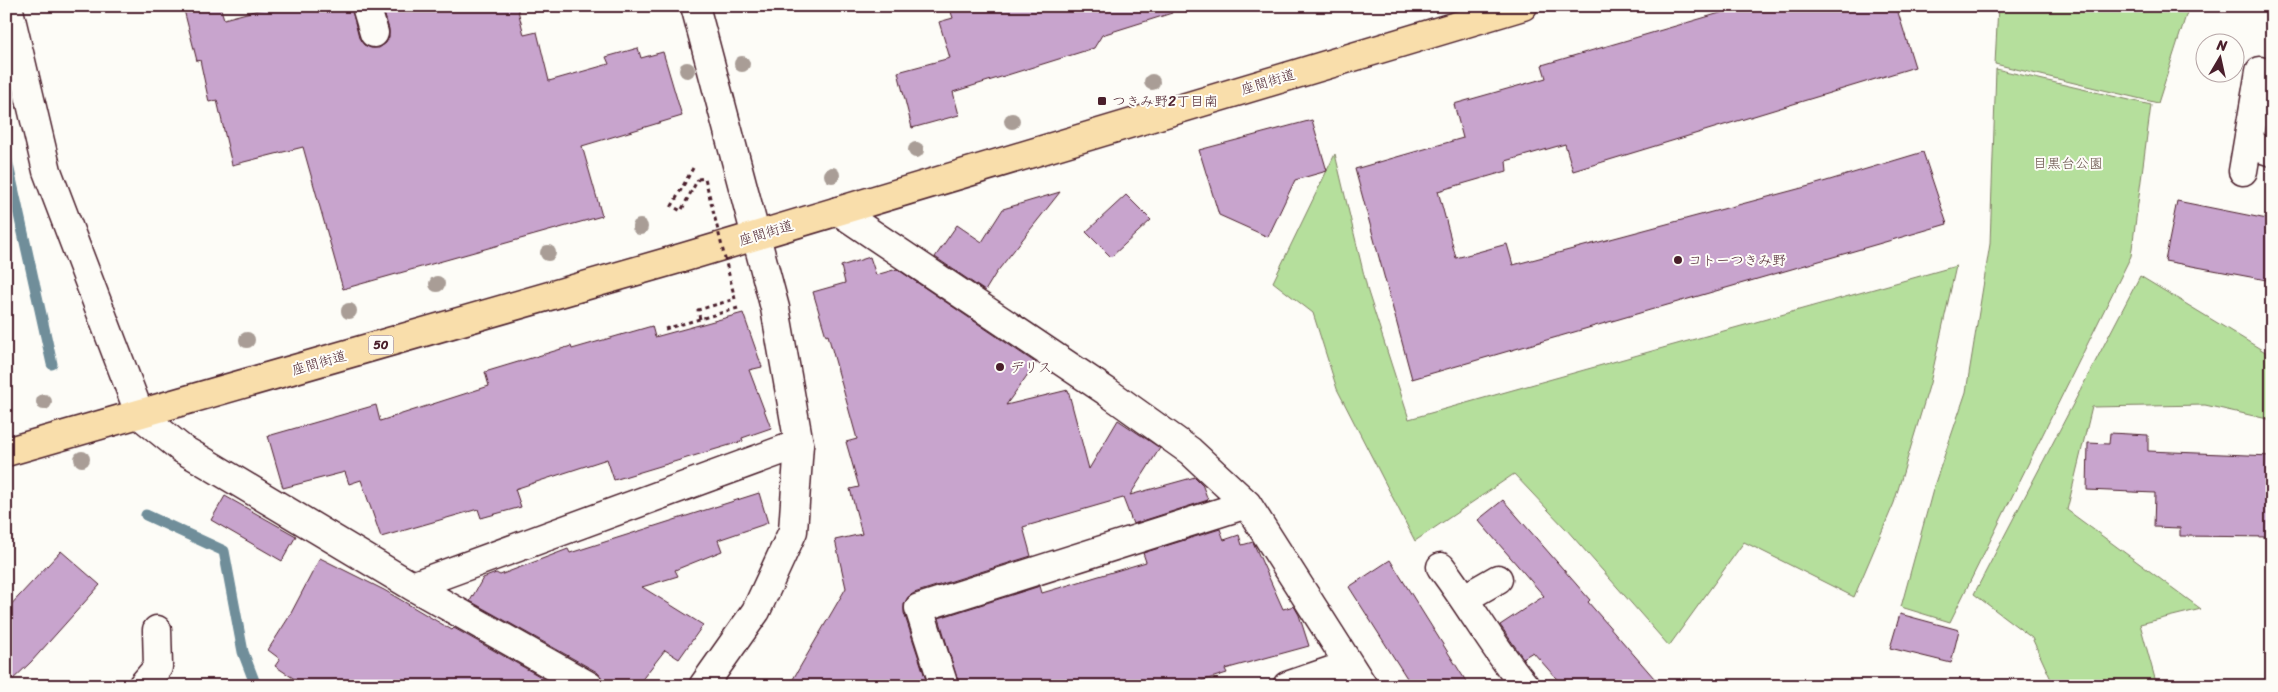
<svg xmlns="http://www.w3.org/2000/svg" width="2278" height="692" font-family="Sriracha,'Klee One',sans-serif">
  <rect width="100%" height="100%" fill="#fdfcf7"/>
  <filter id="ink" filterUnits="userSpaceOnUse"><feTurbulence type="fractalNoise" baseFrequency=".02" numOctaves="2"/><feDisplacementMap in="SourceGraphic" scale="10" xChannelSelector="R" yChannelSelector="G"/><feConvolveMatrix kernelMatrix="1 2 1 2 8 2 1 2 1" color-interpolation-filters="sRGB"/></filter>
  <g filter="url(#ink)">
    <path fill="#b5df9c" stroke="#807f64" d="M1998,6H2189L2158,103L1995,64Z
      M1996,69L2151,105L2131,256L1950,622L1901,607L1934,486L1966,392L1990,244Z
      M1335,154L1368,292L1409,419L1956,266L1930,383L1894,503L1854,597L1744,542L1669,646L1566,529L1514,474L1415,541L1337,389L1313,313L1273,282Z
      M2140,276L2272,356V420L2205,405L2092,407L2067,510L2201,609L2140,624L2157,686H2054L2032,638L1974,594Z"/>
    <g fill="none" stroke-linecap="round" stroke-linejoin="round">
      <path stroke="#6f8e9a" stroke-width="11" d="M6,156L52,364
        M146,515L224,551L243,652L256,686"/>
    </g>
    <path fill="#c8a4cd" stroke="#4a1f2b" d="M183,6H220L224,19L273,6H351L359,38L364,45L371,48H379L386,43L389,37V29L382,6H517L524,35L537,32L549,81L609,64L606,57L638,48L641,58L663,52L682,116L582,146L602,216L343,289L303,147L232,165L217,100L209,102L200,60L197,61Z
      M949,6H1171L1172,13L1102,35L1094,48L953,92L959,115L912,128L898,72L950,58L939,22L953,18Z
      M1744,6H1896L1915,67L1573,171L1565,144L1506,161L1507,171L1438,191L1456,258L1507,244L1513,265L1813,185L1923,152L1947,224L1412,379L1355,169L1463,138L1454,104L1546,78L1542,65Z
      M1312,120L1327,171L1295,180L1268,237L1219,215L1199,150Z
      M1060,192L996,273L985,291L935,257L957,225L982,242L1003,209Z
      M1126,195L1151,220L1111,257L1086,232Z
      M2177,201L2272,220V281L2165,261Z
      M870,257L876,275L897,269L1036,363L1006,405L1068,390L1089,469L1118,420L1160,448L1130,495L1195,477L1202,484L1208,500L1133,524L1123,498L1023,527L1031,556L914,593L908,597L904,604V613L928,686H789L846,588L835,540L862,534L850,489L859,487L846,442L857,439L828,335L826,336L813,292L845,283L841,266Z
      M743,313L762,367L749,370L771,428L742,438L743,441L614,480L607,459L515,489L521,507L481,518L478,509L381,537L361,480L349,484L345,472L283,488L268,436L376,405L380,421L489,386L485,372L571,346L572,349L652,326L655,337Z
      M2110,433L2148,435V451L2272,456V537L2180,536V528L2154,527L2155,493L2087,490L2088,443L2109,444Z
      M759,493L768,523L718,540L722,551L675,570L678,576L642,587L703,625L679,659L665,650L637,686H605L602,678L597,672L470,601L483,578L496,573L500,575L568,549L570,553Z
      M225,496L296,536L282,561L211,520Z
      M1503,500L1590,600L1588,602L1661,686H1563L1533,652L1523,658L1500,625L1544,596L1478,520Z
      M1220,529L1224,540L1239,535L1242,545L1253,542L1283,609L1294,606L1299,615L1309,646L1225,669L1227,673L1185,686H959L939,618L1040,586L1042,593L1146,562L1143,553Z
      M61,551L100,585L31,662L6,686V610Z
      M320,558L384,590L452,630L454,628L557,686H305L275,666L280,659L268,650L289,617Z
      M1390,560L1469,686H1412L1349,587Z
      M1900,614L1959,630L1951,663L1890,648Z"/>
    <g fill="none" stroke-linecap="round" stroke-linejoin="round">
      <defs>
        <path id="minor" d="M8,6L47,171L140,415L182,449L203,461L412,586L589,686
          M366,6L374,33
          M2248,144L2272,152
          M2243,171L2260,71
          M838,211L1106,391L1190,451L1247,504L1363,686
          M1441,567C1470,605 1494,649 1525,686
          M412,586L799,444
          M1465,598L1498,579
          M142,686L158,667L157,630
          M944,686L919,608L1247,504
          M1287,686L1348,665"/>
        <path id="tertiary" d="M695,6L775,308L799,444L793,531L756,611L703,686"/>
        <path id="primary" d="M6,452L685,257L1523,6"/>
      </defs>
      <use href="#minor" stroke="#4a1f2b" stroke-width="31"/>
      <use href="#tertiary" stroke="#4a1f2b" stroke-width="31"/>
      <use href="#primary" stroke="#4a1f2b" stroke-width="31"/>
      <path stroke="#4a1f2b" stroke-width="3" stroke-dasharray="4 4" stroke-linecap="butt" d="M693,168L672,206L681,211L698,179
        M700,319L698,310L735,299
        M665,329L738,308"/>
      <use href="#minor" stroke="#fdfcf7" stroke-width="28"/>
      <use href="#tertiary" stroke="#fdfcf7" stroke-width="28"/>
      <use href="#primary" stroke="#f9deab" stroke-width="28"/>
      <path stroke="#4a1f2b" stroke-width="3" stroke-dasharray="4 4" stroke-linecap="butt" d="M698,179L705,178L735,299"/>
    </g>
    <g fill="#a99d96">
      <circle cx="742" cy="64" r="8"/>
      <circle cx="687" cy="70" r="8"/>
      <circle cx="1152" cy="82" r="8"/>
      <circle cx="1012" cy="121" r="8"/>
      <circle cx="916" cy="150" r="8"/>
      <circle cx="832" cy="175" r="8"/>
      <circle cx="640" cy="227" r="8"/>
      <circle cx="548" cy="253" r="8"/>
      <circle cx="437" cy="284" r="8"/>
      <circle cx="349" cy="311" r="8"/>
      <circle cx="247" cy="340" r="8"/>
      <circle cx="44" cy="402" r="8"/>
      <circle cx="82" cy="459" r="8"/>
    </g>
  </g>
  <g fill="#4a1f2b" stroke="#fdfcf7" stroke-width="2">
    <rect x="1097" y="96" width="10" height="10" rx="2.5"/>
    <circle cx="1678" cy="260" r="5"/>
    <circle cx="1000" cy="367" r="5"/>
  </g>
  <g text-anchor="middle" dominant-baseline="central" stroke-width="4" stroke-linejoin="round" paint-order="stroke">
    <rect fill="#fdfcf7" stroke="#806168" stroke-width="1" x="368.5" y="335.5" width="25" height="19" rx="4"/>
    <g font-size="12" font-weight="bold" fill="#4a1f2b">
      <text x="381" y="345">50</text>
    </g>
    <g font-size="14" fill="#4a1f2b" stroke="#fdfcf7">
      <text transform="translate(1268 82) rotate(-17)">座間街道</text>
      <text transform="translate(766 233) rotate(-17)">座間街道</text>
      <text transform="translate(319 363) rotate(-16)">座間街道</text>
    </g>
    <g font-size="14" fill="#4a1f2b" stroke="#fdfcf7" text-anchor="start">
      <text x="1112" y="101">つきみ野2丁目南</text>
      <text x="1688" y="260">コトーつきみ野</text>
      <text x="1010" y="367">デリス</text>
    </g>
    <g font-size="14" fill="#654f47" stroke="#fdfcf7">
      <text x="2068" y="163">目黒台公園</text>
    </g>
  </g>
  <rect width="2278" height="692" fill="none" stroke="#fdfcf7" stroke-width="25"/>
  <rect x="12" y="12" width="2253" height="667" fill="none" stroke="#4a1f2b" stroke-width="2" filter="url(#ink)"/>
  <g transform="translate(2220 58) rotate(9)"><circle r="24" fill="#fdfcf7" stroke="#b5a4a5"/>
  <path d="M0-4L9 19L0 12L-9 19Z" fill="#4a1f2b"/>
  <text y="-8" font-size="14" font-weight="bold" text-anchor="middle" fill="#4a1f2b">N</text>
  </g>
</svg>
